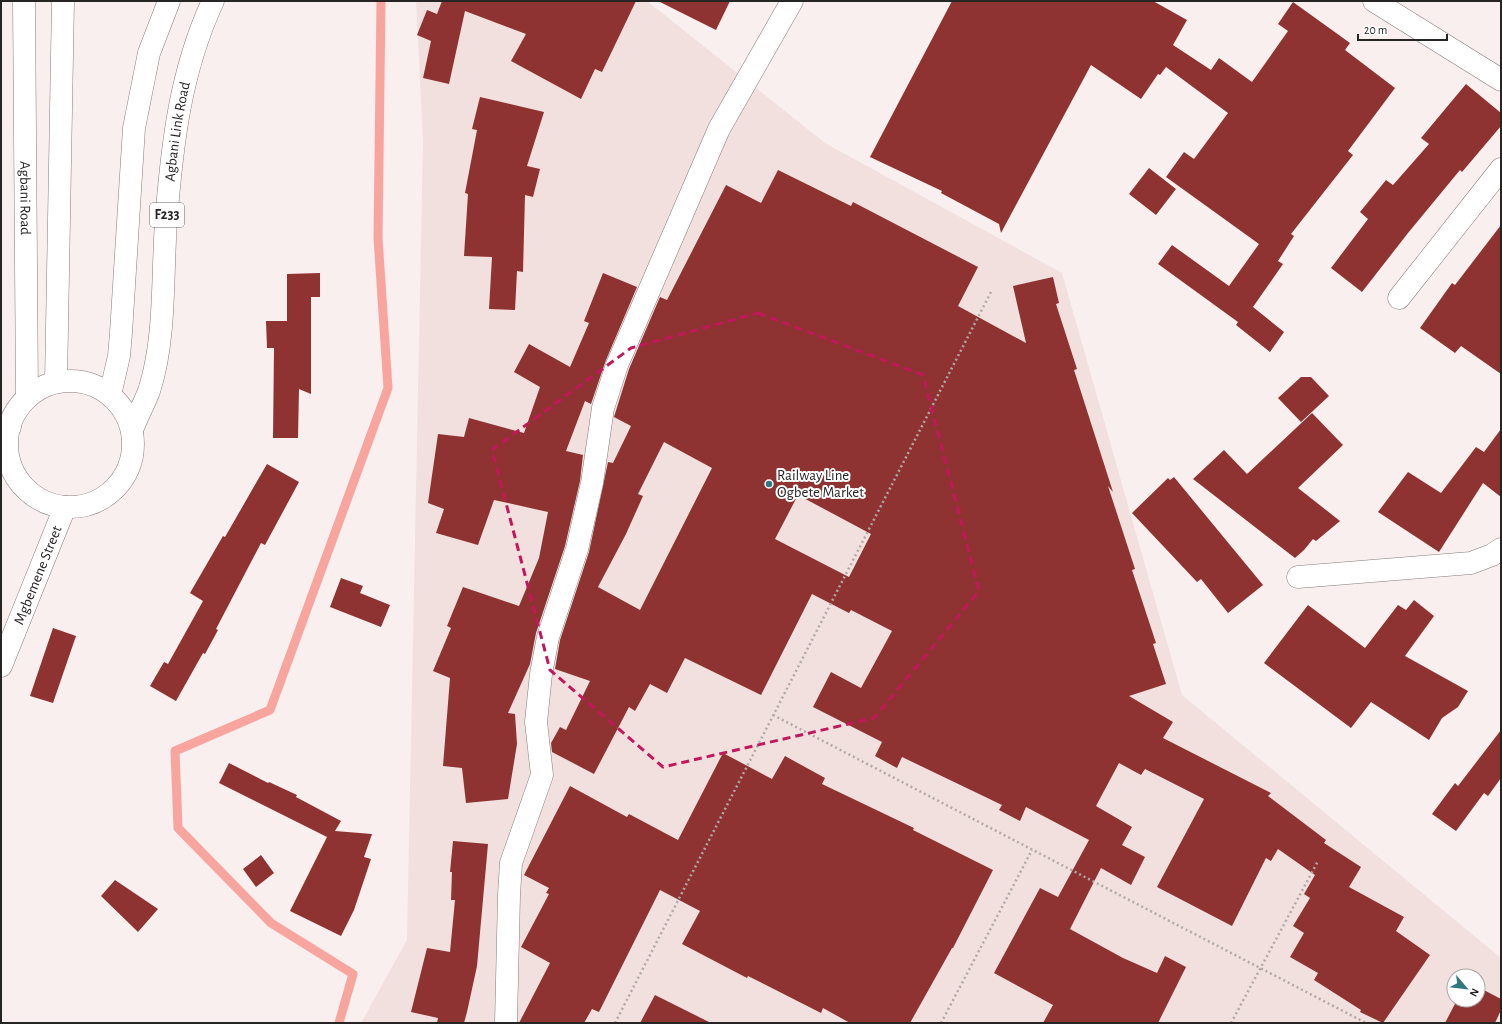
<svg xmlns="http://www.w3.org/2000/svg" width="1502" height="1024" font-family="'Alegreya Sans',sans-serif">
  <rect width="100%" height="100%" fill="#f9efee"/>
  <path fill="#f2e0de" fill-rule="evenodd" d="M416,1H647L825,143L1062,273L1182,695L1501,958V1023H361L407,940L423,141ZM1454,976H1478V1000H1454Z"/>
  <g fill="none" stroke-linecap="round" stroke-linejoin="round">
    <path stroke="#f8a59f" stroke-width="9" d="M339,1023L353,974L271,923L178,828L175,751L270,710L388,388L378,238L381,1"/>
  </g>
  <path fill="#8e3332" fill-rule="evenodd" d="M442,1H636L602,72L595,69L581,99L511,61L526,34L465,11L449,84L423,78L431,41L417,35L427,10L437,14Z
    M658,1H730L716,30Z
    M952,1H1153L1187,20L1173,45L1211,70L1219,58L1252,82L1288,31L1278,24L1293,2L1350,43L1345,50L1395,88L1348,151L1353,155L1291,234L1294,236L1278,261L1283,264L1253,307L1284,332L1270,352L1236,325L1238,322L1158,264L1172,245L1229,286L1259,244L1166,177L1184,152L1194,159L1228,113L1166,67L1160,75L1158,74L1141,99L1091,65L1001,233L999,224L941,193L942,191L870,157Z
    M1466,84L1501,113V126L1462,172L1460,170L1408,233L1362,292L1331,268L1368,219L1360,212L1386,180L1393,185L1429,144L1421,138Z
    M480,97L544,112L527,166L540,169L533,197L525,195L523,272L517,271L515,310L489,309L492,257L464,256L468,194L465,193L477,130L472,129Z
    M1149,168L1176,189L1156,215L1129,194Z
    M778,170L851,206L853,202L978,267L958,306L1026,343L1013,286L1053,277L1059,303L1056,304L1077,369L1074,370L1113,492L1108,486L1135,569L1132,570L1156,643L1153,644L1166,684L1129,696L1173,722L1163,738L1271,793L1268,796L1326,840L1324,843L1361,867L1349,887L1404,917L1396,931L1430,955L1383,1023L1360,1012L1361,1010L1314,980L1318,973L1290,957L1304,933L1293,926L1310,898L1304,894L1315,875L1278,849L1271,861L1266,858L1232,926L1157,887L1204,799L1145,769L1141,775L1119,763L1096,806L1132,827L1122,845L1145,857L1131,885L1101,868L1070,929L1123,958L1157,973L1165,956L1186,967L1158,1023H1043L1053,1005L994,973L1040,888L1058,897L1089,840L1026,807L1020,821L999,810L1002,805L902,757L897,768L875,756L882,742L813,707L831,672L861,688L892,631L851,610L849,613L812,594L761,695L685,658L667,693L650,684L635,711L629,707L594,774L552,752L551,743L560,727L566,730L590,681L555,669L560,640L589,552L608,462L613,463L631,426L614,417L629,369L660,297L667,300L726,185L761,203ZM664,442L712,468L640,610L598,587L626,534L643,496L638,494ZM798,495L871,534L849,577L775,539Z
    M1501,225V374L1461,346L1455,353L1420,328L1452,283L1455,285Z
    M320,273V297H311V394L299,389L298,438H273L274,348H267L266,321H287V274Z
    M603,273L637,287L606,360L591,404L585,401L566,451L583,455L580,481L565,546L536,633L530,664L508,713L515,714L517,744L508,799L466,803L462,768L443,766L450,678L433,671L451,628L447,626L463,587L519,606L539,558L548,512L494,500L478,545L436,533L444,509L428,503L438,434L464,437L469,418L524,433L540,387L514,372L529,344L570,367L589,323L584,321Z
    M1301,377H1311L1329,396L1301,422L1278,398Z
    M1312,413L1343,445L1298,488L1340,521L1316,541L1313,539L1304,550L1295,558L1193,479L1224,450L1247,474Z
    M1501,429V497L1483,483L1439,552L1378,512L1408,472L1441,493L1476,447L1484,452Z
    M267,464L299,482L265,545L261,543L216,629L218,630L205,654L203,653L176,701L150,686L164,662L168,664L203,601L190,593L223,536L225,537Z
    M1174,477L1263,585L1228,613L1201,579L1197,582L1132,513L1168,478L1170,480Z
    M341,578L363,586L360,593L390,605L381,627L330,607Z
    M1414,600L1434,616L1405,656L1468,691L1458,707L1442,718L1429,740L1371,702L1351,728L1264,663L1308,605L1365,648L1398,605L1406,610Z
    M53,628L76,636L53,703L30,696Z
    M1501,730V778L1488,796L1484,793L1456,831L1432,814L1455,783L1458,786Z
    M723,753L772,779L785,756L825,778L822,784L914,828L913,830L993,870L953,948H952L910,1023H850L823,1008L821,1013L748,976L747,978L682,944L700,911L660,890L599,1012L592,1009L584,1023H519L550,963L521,947L549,894L546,893L549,888L524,875L570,786L627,817L629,814L678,840Z
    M229,763L268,783L269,782L297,795L296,797L341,821L335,831L372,834L364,857L371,859L354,910L341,936L290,911L327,837L219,783Z
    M453,841L488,844L477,966L467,1012L464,1023H437L438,1018L411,1012L427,948L450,952L455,900H451L452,872H450Z
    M261,855L274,873L256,887L243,869Z
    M115,880L158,909L138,932L101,896Z
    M1478,987L1501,999V1010L1495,1023H1445L1457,1000H1478Z
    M655,995L711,1023H640Z"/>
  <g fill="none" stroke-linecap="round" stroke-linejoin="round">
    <defs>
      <path id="minor" d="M1374,1L1501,80
        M1399,298L1501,169
        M1,428L10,427
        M1298,577L1471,563L1492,555L1501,549
        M506,1023L509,895L511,863L542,775L536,722L541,674L548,637L577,549L592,483L603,408L617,365L719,129L792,1"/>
      <g id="major">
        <path id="s1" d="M24,1L27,395"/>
        <circle cx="70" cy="444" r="63"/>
        <path d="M56,382L63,1"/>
        <path d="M110,395L119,356L121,333L134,128L149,53L169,1"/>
        <path id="s2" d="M132,430C137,417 144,404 149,391C166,339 162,277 166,222C172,145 180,72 213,1"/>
        <path id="s3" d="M1,666L65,507"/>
      </g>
    </defs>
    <use href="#minor" stroke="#857d7c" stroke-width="23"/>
    <use href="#major" stroke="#857d7c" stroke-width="23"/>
    <path stroke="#b0a9a8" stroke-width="2.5" stroke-dasharray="2 3" stroke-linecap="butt" d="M773,715L1366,1023
      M615,1023L992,290
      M941,1023L1032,850
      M1231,1023L1318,861"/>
    <use href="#minor" stroke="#fff" stroke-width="22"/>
    <use href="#major" stroke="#fff" stroke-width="22"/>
  </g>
  <path fill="none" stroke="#c2185b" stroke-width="3" stroke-dasharray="8 5" stroke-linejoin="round" d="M758,313L923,375L979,591L874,718L663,767L550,670L492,450L631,348Z"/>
  <circle fill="#2f787f" stroke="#fff" stroke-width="1.5" cx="769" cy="484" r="4"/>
  <g text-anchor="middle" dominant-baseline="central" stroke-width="4" stroke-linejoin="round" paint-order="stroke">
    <rect fill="#fff" stroke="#686666" stroke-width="1" x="150" y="203" width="34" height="24" rx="3"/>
    <g font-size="14" font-weight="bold" fill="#272424">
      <text x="167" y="215">F233</text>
    </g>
    <g font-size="15" fill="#272424" stroke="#fff">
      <text stroke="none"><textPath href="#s2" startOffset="304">Agbani Link Road</textPath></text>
      <text stroke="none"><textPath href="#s1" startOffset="197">Agbani Road</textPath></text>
      <text stroke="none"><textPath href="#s3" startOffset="98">Mgbemene Street</textPath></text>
    </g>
    <g font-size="15" fill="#272424" stroke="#fff" text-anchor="start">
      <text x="777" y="475">Railway Line<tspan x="777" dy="17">Ogbete Market</tspan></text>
    </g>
  </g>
  <rect width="1502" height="1024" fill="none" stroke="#272424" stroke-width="4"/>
  <g transform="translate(1466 988) rotate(118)"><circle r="19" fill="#ffffff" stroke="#a9a7a7"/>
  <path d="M0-3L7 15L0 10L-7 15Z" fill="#2f787f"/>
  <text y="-6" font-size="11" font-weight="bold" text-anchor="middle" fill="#272424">N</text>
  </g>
  <path d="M1358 34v6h89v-6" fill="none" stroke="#272424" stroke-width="2"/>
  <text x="1364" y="34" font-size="12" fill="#272424" stroke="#ffffff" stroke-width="3" paint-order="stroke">20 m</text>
</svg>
